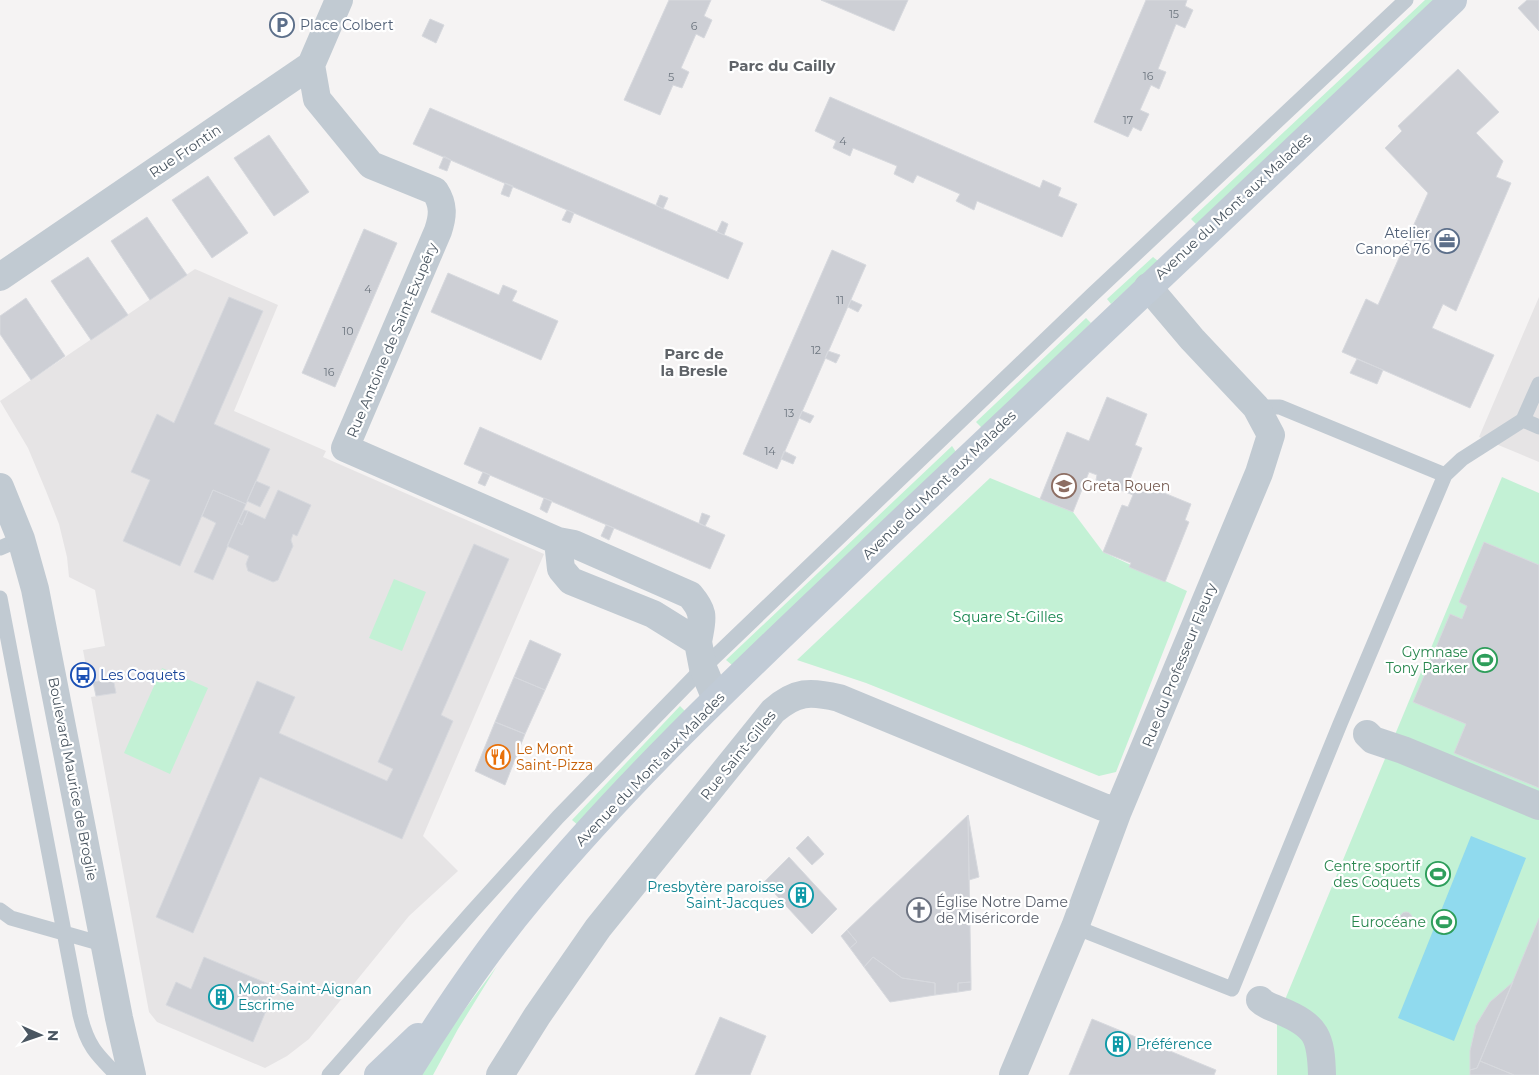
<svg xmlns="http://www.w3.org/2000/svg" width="1539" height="1075" font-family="Montserrat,sans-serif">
  <rect width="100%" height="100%" fill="#f5f3f3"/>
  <path fill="#e6e4e5" d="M195,269L278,305L234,411L326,451L323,457L544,554L423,836L458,871L409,916L309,1039L287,1056L265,1068L157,1022L149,1012L91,697L116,693L113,678L89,682L83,650L105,646L95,590L69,577L67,557L59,524L46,491L28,448L0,401Z
    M1539,297V462L1479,437Z"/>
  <path fill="#c3f1d5" d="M1425,0H1435L1197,225L1191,219Z
    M1153,257L1158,261L1111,304L1107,299Z
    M1086,318L1091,323L982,428L976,422Z
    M952,446L956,452L732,665L726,660Z
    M1502,477L1539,493V1075H1277V1020L1284,1002Z
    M990,478L1073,512L1103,552L1187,591L1116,772L1099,776L866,683L797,660Z
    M394,579L426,592L402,651L369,638Z
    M162,668L208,688L170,774L124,753Z
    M680,706L685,711L579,826L572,820Z
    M497,966L458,1029L433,1075H416Z"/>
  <path fill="#90daee" d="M1471,836L1526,858L1454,1041L1398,1018Z"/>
  <path fill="#cdcfd5" stroke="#d7d9de" d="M669,0H711L704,16L712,20L704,38L696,34L681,68L689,72L682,88L673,85L660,115L624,100Z
    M821,0H908L894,31Z
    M1146,0H1187L1185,6L1193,10L1185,28L1176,24L1158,69L1166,72L1159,89L1151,85L1140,110L1149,114L1141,131L1133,127L1128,137L1094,122Z
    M1527,0H1539V31L1518,8Z
    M430,19L444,25L436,43L422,36Z
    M1458,69L1499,112L1476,133L1503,161L1496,177L1511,183L1456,311L1443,304L1432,328L1494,355L1470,408L1342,352L1366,299L1378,305L1428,193L1385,148L1402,131L1398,126Z
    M830,97L1040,188L1043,180L1061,188L1058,196L1077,204L1062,237L977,201L974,210L956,201L960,194L917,175L913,183L894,174L897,166L853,148L850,156L833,148L836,141L815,131Z
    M430,108L743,243L728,279L413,144Z
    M269,135L309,192L274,216L234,158Z
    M444,156L451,160L447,171L439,168Z
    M208,176L248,233L212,258L172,200Z
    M505,183L513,186L509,197L501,194Z
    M660,195L668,198L663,209L656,205Z
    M567,210L574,213L570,223L562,220Z
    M147,217L187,275L150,300L111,241Z
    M722,221L728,224L724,235L717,232Z
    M364,229L397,243L335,387L302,373Z
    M832,250L866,265L777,469L743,454Z
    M88,257L128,315L91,340L51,281Z
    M448,273L499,295L503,285L517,291L512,301L558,321L541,360L431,312Z
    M229,297L263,311L214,424L270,449L246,504L213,490L180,566L123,541L150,480L131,472L157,414L174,423Z
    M26,298L65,356L31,380L0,334V316Z
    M851,300L862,305L858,312L848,307Z
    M828,351L840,355L836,363L825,358Z
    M1357,359L1383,370L1377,384L1350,373Z
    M1107,397L1147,414L1135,445L1142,448L1130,479L1191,504L1185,520L1189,522L1165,582L1129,567L1131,563L1103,552L1122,505L1128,507L1133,495L1096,480L1097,475L1089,472L1073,512L1040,499L1067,432L1089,441Z
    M802,411L814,416L810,423L799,418Z
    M480,427L725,535L710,569L464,464Z
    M784,451L796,457L793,464L781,459Z
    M483,472L490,475L485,486L478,483Z
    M256,481L270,487L260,507L247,501Z
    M213,490L246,504L213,580L194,572L216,523L202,516Z
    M278,490L311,505L297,536L293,534L291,540L293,546L278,580L273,582L248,571L246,564L249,556L227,546L238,522L242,525L248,511L265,519Z
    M544,498L552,501L547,513L540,509Z
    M244,510L248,511L242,525L238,522Z
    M702,513L710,516L705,526L699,523Z
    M606,525L614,528L609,540L601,536Z
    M1484,542L1539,565V788L1454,753L1466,724L1413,702L1450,614L1462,619L1467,606L1459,602Z
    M474,544L509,559L441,715L453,721L402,839L260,777L193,933L156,917L257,681L295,697L279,733L387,781L393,769L378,762Z
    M530,640L561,654L545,690L514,677Z
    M514,677L545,690L525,734L495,722Z
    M113,678L116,693L96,696L93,682Z
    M495,722L525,734L505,785L475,771Z
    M968,815L979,877L969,880Z
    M968,815L971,982L958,983V992L935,995V983L902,978L873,957L864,967L850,948L857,942L847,930Z
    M808,836L824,854L812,865L796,848Z
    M789,857L837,909L812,934L764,882Z
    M1400 918a6 6 0 1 1 12 0a6 6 0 1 1-12 0Z
    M1539,918V1075H1514L1480,1061Z
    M847,930L857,942L850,948L841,936Z
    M204,957L276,987L253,1042L166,1005L176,982L191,989Z
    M873,957L902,978L935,983V995L890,1002L864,967Z
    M971,982V990L958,992V983Z
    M1513,982L1477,1068L1470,1070V1051L1476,1025L1490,1002Z
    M720,1017L766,1036L750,1075H695Z
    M1092,1019L1216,1070L1214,1075H1069Z
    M1480,1061L1514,1075H1470V1070L1477,1068Z"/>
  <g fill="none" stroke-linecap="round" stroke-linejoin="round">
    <path stroke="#c1cad2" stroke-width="15" d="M1539,384L1523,420L1539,427
      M1445,475L1462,459L1523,420
      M0,548L21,539
      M0,598L80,1015C87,1045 96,1054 117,1075
      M0,910L11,918L106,945
      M1075,927L1232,989L1340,724L1445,475L1280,407H1256
      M329,1075L472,912L558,817L703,668L1092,295L1406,0"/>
    <path stroke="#c1cad2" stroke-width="28" d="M311,65L317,99L371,165L435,191C444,205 443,216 438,231L345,448L558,541L574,544L690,595C706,614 702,618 698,642L653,614L571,581L561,569L558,541
      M0,277L311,65L339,0
      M0,487L21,539L35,589L119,1018L132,1075
      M698,642L703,668L716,699
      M1367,734L1373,740L1403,750L1539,806
      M1260,1000C1266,1006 1272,1007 1281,1011C1317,1026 1321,1037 1322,1075
      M500,1075L537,1016L598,928L773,711C796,691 810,691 839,698L1103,807L1118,811
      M1013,1075L1075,927L1118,811L1259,473L1271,435L1256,407L1192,339L1148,287"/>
    <path stroke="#c1cbd6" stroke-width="28" d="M378,1075L418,1037
      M406,1075C444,1013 485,952 532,896C640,766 765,652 887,535C1075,356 1264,178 1453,0"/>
  </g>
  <defs>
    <symbol id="parking-ring" viewBox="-11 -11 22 22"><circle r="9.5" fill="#fff" stroke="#5c6f8a" stroke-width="1.5"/><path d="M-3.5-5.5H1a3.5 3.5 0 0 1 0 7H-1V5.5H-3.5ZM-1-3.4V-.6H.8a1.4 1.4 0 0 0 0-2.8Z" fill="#5c6f8a"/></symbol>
    <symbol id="office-ring" viewBox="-11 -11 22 22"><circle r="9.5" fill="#fff" stroke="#5c6f8a" stroke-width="1.5"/><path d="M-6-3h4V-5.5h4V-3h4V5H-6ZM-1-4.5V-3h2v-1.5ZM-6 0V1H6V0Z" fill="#5c6f8a"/></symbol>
    <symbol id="university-ring" viewBox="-11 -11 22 22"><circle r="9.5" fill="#fff" stroke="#8d6e63" stroke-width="1.5"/><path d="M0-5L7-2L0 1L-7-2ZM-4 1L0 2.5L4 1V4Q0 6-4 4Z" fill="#8d6e63"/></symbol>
    <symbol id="stadium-ring" viewBox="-11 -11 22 22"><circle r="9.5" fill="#fff" stroke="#2e9e5b" stroke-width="1.5"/><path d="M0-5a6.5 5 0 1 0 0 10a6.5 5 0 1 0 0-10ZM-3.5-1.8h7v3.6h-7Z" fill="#2e9e5b"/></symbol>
    <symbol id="bus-ring" viewBox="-11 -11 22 22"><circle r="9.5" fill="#fff" stroke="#1a4fb4" stroke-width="1.5"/><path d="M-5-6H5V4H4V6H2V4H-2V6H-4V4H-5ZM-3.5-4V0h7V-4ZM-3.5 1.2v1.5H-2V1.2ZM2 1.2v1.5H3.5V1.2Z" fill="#1a4fb4"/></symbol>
    <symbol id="restaurant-ring" viewBox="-11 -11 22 22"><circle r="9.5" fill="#fff" stroke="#e8710a" stroke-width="1.5"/><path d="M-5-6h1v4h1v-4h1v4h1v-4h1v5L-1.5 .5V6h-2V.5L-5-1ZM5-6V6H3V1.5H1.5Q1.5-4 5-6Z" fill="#e8710a"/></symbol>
    <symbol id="building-ring" viewBox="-11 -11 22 22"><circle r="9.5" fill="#fff" stroke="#0f9aa8" stroke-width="1.5"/><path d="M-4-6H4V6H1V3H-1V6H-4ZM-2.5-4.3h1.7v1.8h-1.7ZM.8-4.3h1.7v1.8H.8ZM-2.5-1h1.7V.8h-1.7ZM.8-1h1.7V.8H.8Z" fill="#0f9aa8"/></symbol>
    <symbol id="church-ring" viewBox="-11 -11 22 22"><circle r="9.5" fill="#fff" stroke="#6b7280" stroke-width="1.5"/><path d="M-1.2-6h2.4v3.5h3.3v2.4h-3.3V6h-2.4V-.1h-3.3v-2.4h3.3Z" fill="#6b7280"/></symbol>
  </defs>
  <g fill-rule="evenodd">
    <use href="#parking-ring" x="268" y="11" width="28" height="28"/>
    <use href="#office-ring" x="1433" y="227" width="28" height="28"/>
    <use href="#university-ring" x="1050" y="472" width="28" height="28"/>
    <use href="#stadium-ring" x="1471" y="646" width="28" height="28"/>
    <use href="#bus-ring" x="69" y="661" width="28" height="28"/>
    <use href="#restaurant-ring" x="484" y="743" width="28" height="28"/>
    <use href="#stadium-ring" x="1424" y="860" width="28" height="28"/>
    <use href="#building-ring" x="787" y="881" width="28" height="28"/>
    <use href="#church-ring" x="905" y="896" width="28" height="28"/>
    <use href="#stadium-ring" x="1430" y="908" width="28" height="28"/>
    <use href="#building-ring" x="207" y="983" width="28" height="28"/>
    <use href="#building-ring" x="1104" y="1030" width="28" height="28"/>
  </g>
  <g text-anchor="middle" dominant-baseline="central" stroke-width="4.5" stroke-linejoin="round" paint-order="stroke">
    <g font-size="11" fill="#6b747e">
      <text x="1174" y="14">15</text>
      <text x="694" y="26">6</text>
      <text x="1148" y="76">16</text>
      <text x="671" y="77">5</text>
      <text x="1128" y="120">17</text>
      <text x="843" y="141">4</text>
      <text x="368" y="289">4</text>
      <text x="840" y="300">11</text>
      <text x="348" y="331">10</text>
      <text x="816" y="350">12</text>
      <text x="329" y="372">16</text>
      <text x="789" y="413">13</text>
      <text x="770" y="451">14</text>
    </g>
    <g font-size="14" fill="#4e5e75" stroke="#fff" text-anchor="start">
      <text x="300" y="25">Place Colbert</text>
      <text x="1430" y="233" text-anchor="end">Atelier<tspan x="1430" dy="16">Canopé 76</tspan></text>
    </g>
    <g font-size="14" fill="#4a5661" stroke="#fff">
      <text transform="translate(185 151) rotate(-34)">Rue Frontin</text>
      <text transform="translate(1233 206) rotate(-43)">Avenue du Mont aux Malades</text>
      <text transform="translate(392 340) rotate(-67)">Rue Antoine de Saint-Exupéry</text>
      <text transform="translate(939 485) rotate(-44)">Avenue du Mont aux Malades</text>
      <text transform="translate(1179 665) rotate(-68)">Rue du Professeur Fleury</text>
      <text transform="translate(738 755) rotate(-51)">Rue Saint-Gilles</text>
      <text transform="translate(650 769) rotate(-46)">Avenue du Mont aux Malades</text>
      <text transform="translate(73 779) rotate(79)">Boulevard Maurice de Broglie</text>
    </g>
    <g font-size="14" fill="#785e54" stroke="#fff" text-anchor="start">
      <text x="1082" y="486">Greta Rouen</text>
    </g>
    <g font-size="14" fill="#17864f" stroke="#fff">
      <text x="1008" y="617">Square St-Gilles</text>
    </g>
    <g font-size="14" fill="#27864d" stroke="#fff" text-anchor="end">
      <text x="1468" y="652">Gymnase<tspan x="1468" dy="16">Tony Parker</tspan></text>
      <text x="1420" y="866">Centre sportif<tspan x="1420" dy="16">des Coquets</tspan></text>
      <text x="1426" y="922">Eurocéane</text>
    </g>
    <g font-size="14" fill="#164399" stroke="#fff" text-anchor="start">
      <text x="100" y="675">Les Coquets</text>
    </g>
    <g font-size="14" fill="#c56008" stroke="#fff" text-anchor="start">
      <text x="516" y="749">Le Mont<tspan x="516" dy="16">Saint-Pizza</tspan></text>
    </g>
    <g font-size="14" fill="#0d838f" stroke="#fff" text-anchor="start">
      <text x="784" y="887" text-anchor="end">Presbytère paroisse<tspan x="784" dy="16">Saint-Jacques</tspan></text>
      <text x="238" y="989">Mont-Saint-Aignan<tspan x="238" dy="16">Escrime</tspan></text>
      <text x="1136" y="1044">Préférence</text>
    </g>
    <g font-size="14" fill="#5b616d" stroke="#fff" text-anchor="start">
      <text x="936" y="902">Église Notre Dame<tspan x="936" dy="16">de Miséricorde</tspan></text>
    </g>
    <g font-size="15" font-weight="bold" fill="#5f6368" stroke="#fff">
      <text x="782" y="65">Parc du Cailly</text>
      <text x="694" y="353">Parc de<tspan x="694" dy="17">la Bresle</tspan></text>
    </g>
  </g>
  <g transform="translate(40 1035) rotate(92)" stroke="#ffffff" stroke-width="4" paint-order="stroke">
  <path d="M0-4L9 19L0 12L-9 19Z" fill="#4a5661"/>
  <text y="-8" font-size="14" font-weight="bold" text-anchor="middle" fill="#4a5661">N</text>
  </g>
</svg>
